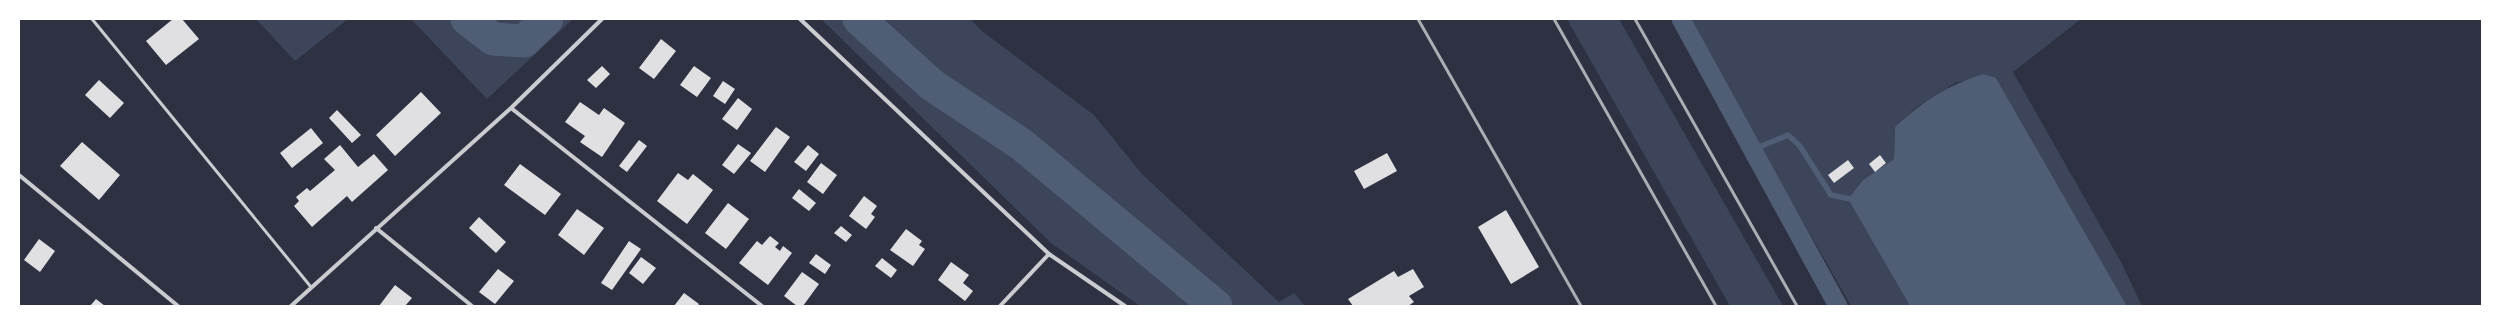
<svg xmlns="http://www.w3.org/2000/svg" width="2501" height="325" font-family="'PT Serif',serif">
  <rect width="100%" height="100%" fill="#2d3142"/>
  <path fill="#3c4559" d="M256,19H348L295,61Z
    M411,19H573L487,99Z
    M821,19H849L941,101L1027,158L1203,306H1140L1051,243Z
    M875,19H970L982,31L1094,115L1142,174L1279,302L1294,293L1305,306H1229L1111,202L1032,142L938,78Z
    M1567,19H1619L1783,306H1730Z
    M1692,19H2081L2013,72L2121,262L2142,306H2127L1996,78L1957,82L1915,108L1895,127L1894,159L1863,180L1848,199L1910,306H1851L1768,160Z"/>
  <path fill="#4f5d75" d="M1983,74L1996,78L2127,306H1910L1848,199L1863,180L1894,159L1895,127C1921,102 1948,85 1983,74Z"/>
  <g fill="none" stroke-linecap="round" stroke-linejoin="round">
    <path stroke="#4f5d75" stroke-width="5.5" d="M1752,150L1788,135L1800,146L1831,195L1855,200"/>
    <path stroke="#4f5d75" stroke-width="19" d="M1681,19L1838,306"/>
    <path stroke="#4f5d75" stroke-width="33" d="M467,19L493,39L524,41L547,19
      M859,19L932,85L1021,144L1216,306"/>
  </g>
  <path fill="#e0e0e3" d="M173,19H182L199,39L166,65L146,41Z
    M661,39L676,51L654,79L639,68Z
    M602,66L610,74L596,88L587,80Z
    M694,66L711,78L697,97L680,85Z
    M99,80L124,103L110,118L85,95Z
    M723,81L735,89L725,104L713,96Z
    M421,92L441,113L395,156L376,135Z
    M738,98L752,109L737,130L722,119Z
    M580,102L599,115L604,108L625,123L602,157L580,142L585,136L565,122Z
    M337,110L361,135L352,143L329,118Z
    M776,127L790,137L765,172L750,161Z
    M311,128L323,143L292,168L280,153Z
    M639,140L647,146L627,172L619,166Z
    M82,142L120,175L99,200L60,166Z
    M738,144L751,153L734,174L722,165Z
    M340,145L358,167L374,154L388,170L352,202L347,196L312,227L294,206L299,201L296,197L307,188L310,191L335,170L324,159Z
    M808,145L819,154L806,171L794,162Z
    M1387,153L1397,171L1364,189L1354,171Z
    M1880,155L1886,163L1875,172L1869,164Z
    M1848,160L1854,168L1834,183L1828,175Z
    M821,163L837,175L823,194L807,182Z
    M520,164L561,194L545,215L504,185Z
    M678,173L688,180L693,174L713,190L687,224L657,201Z
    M799,189L816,203L809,211L792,198Z
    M864,196L877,206L871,214L875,217L866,229L849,216Z
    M728,203L749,219L726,249L705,233Z
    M577,209L604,228L584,255L558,235Z
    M1506,210L1539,267L1511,284L1478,227Z
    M479,217L506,242L496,253L469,228Z
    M841,226L852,235L846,242L834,233Z
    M906,229L922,241L919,245L925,249L913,266L890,250Z
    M770,236L779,243L775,247L780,251L783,246L792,253L768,285L739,263L757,241L762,245Z
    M39,239L55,251L40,272L24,260Z
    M629,241L641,249L612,290L601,283Z
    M816,254L831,265L825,274L809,263Z
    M641,257L656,268L643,284L629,273Z
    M882,258L897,270L891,278L875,266Z
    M951,262L969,275L963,283L973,291L965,301L938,280Z
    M498,269L514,281L495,304L479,292Z
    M1413,269L1424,287L1409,296L1414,302L1408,306H1353L1348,299L1394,271L1398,277Z
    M802,272L819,284L803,306H797L784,296Z
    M395,285L412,298L405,306H379Z
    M684,293L699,304L698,306H674Z
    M96,299L105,306H90Z"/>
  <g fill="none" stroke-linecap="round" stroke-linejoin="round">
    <path stroke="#caccd0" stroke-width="3" d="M92,19L311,287"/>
    <path stroke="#caccd0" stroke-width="4" d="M800,19L1049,254L1125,306
      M511,108L762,306
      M19,175L178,306
      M376,228L472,306
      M291,306L511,108L602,19
      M1000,306L1049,254"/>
    <path stroke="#abadb3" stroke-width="3" d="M1418,19L1581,306
      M1554,19L1716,306
      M1635,19L1797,306"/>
  </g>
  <rect width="2501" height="325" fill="none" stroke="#ffffff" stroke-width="40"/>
</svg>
